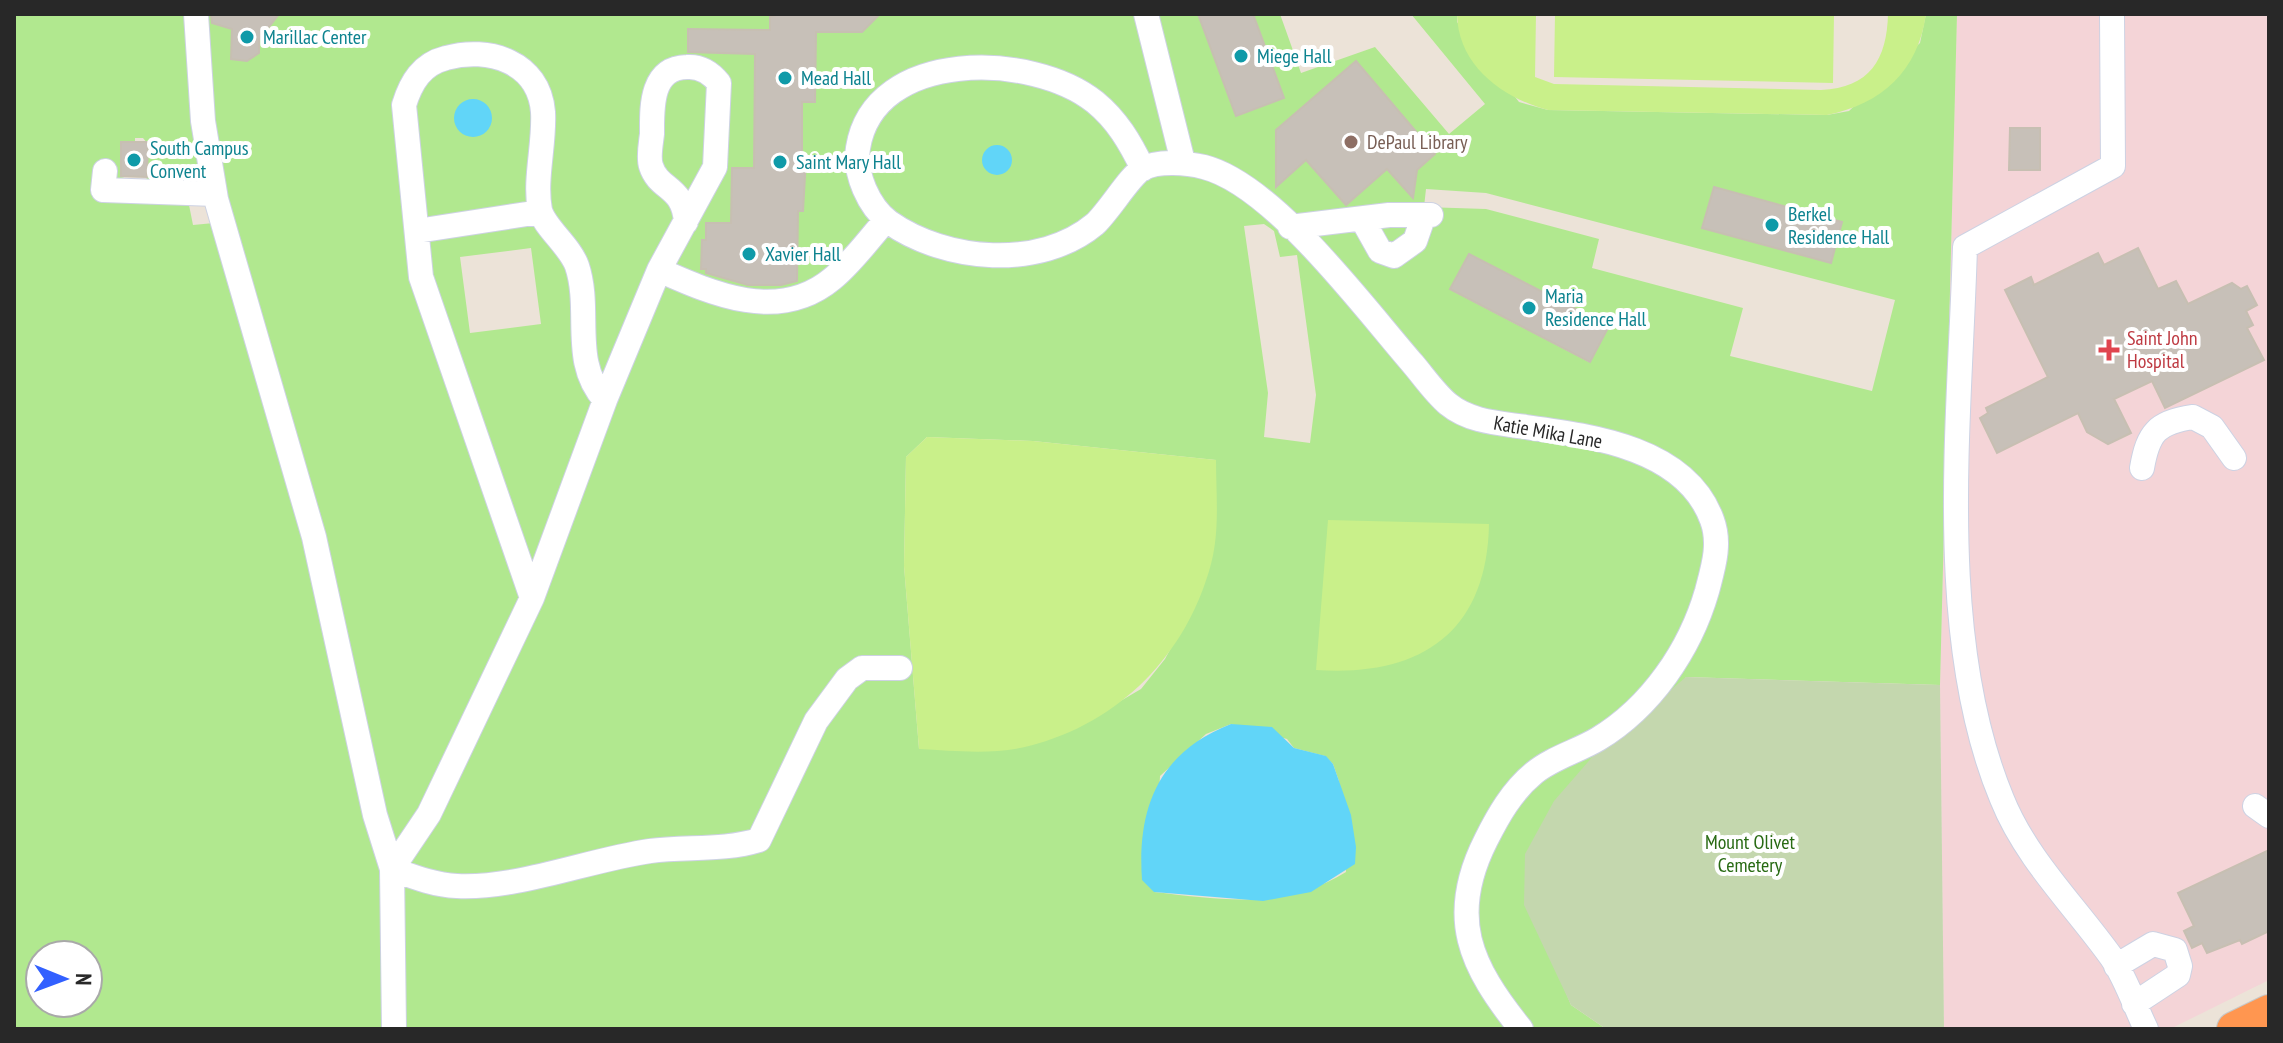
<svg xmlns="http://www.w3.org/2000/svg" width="2283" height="1043" font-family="'PT Sans Narrow',sans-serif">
  <rect width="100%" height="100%" fill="#ece3d8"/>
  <path fill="#f4d4d7" d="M1957,14H2269V980L2170,1029H1944L1940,685Z"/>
  <path fill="#b1e88f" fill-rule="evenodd" d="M14,14H1198L1236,116L1284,98L1253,14H1280L1301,73L1375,47L1449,134L1485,104L1411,14H1457V22L1519,102L1548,110L1827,115L1849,111L1920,43L1926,14H1957L1940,685L1686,677L1554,964L1571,1005L1606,1029H14ZM1356,61L1435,154L1417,170L1413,197L1387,169L1346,205L1306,160L1276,186V130ZM135,138H143L147,143V178L143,183L121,177V142H135ZM1714,187L1841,222L1831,262L1703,228ZM1426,189L1486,193L1895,300L1872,391L1730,356L1743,308L1592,268L1599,239L1486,209L1424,207ZM206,197L214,223L193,225L188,200ZM1264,224L1274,231L1280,257L1297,255L1316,395L1310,443L1264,437L1268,393L1244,226ZM531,248L541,324L470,333L460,257ZM1469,254L1608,326L1589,362L1451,290ZM927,437L1033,441L1216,460L1198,598L1165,659L1141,689L1071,730L919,749L904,566L906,457ZM1231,724L1287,739L1294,748L1325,756L1333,764L1339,781L1346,872C1284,910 1224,900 1154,892L1160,776L1206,734ZM40,955H88V1003H40Z"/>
  <path fill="#c4d7ae" d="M1686,677L1940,685L1944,1029H1606L1571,1005L1524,905L1525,854L1554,801L1594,755Z"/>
  <path fill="#c9f08a" d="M1457,14H1536L1535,77L1554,84L1821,90C1870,88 1887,59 1888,14H1926C1918,71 1882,104 1827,115L1548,110C1503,98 1458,66 1457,14Z
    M1555,14H1834L1833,83L1554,77Z
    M927,437L1033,441L1216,460C1216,493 1220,531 1211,564C1187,654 1120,723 1029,746C995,755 955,751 919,749L904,566L906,457Z
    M1328,520L1489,524C1487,634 1419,677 1316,670Z"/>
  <path fill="#61d5f8" d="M454 118a19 19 0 1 1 38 0a19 19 0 1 1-38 0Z
    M982 160a15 15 0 1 1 30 0a15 15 0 1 1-30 0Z
    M1231,724L1272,727L1294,748L1326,756L1333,764L1351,815L1356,847L1355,864L1311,892L1263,901L1154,892L1142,880C1137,807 1159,752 1231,724Z"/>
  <path fill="#c7c0b8" stroke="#c7bfb2" stroke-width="2" d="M211,14H279L259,40V53L247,61L231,59L232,29L212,23Z
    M779,14H880L862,32H816L815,102H802V157H806L805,176L803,211H798L797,281L781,285H748L706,273V269H701L702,240H706V223H731L732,168H754L755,54L688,52V29L770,30V17Z
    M1198,14H1253L1284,98L1236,116Z
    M1356,61L1435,154L1417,170L1413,198L1387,169L1346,205L1306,160L1276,187V130Z
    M2010,128H2040V170H2009Z
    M121,142H148L147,177L121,176Z
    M1714,187L1842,222L1831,263L1702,228Z
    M2138,248L2158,289L2176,281L2188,304L2232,283L2241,289L2247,286L2257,305L2246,311L2253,325L2247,328L2264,360L2165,408L2152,381L2114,399L2131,433L2108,444L2087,432L2078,413L1997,453L1980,418L1988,413L1986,408L2048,377L2005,290L2031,277L2034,285L2098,253L2104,265Z
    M1469,254L1609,326L1590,362L1450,289Z
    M2269,850V931L2242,944L2240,940L2207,953L2202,943L2192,948L2184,931L2194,926L2178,893Z"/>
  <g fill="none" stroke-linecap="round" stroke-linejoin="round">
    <defs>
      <path id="minor" d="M196,14L203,121L216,199L314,537L375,815L392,869L394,1029
        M1146,14L1183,162
        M2112,14L2113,166L1965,247C1960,420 1934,636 2002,799C2026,859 2075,906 2112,958C2126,979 2135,1006 2146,1029
        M1143,169C1130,142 1117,120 1095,102C1033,52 874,48 858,148C854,174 869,207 889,222C946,262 1040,270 1095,224C1109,211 1130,176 1142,169C1158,160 1188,163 1204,167C1274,185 1365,309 1413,364C1424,377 1435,393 1448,404C1470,422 1499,423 1526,427C1592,436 1686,448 1712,520C1721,544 1713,568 1707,591C1690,650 1651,707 1598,739C1578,751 1552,758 1534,773C1512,791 1498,816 1486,840C1447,917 1470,966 1521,1029
        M105,171L103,190L215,194
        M1362,219L1380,251L1394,256L1415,241L1424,215
        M1290,227L1389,215H1431
        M417,231L540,212
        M659,270L715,167L719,83C711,73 701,66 687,67C650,68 652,108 652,134C651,143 648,157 651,166C659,191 683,185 686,222
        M605,400L659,270C713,294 779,323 832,279C852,263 869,239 886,220
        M2142,468C2148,433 2157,422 2193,417L2212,427L2234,458
        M532,598L605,400C570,362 592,311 577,266C570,246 544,227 540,210C534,180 545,143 543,112C539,62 489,46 446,58C422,64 411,82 404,105L421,277L532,598L429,814L392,869C414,877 434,885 457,886C518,889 588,860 650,851C686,846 723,851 759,840L816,721L847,679L862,668H900
        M2255,806L2269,816
        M2116,966L2153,944L2175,950L2180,966L2178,975L2134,1004"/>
      <path id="highway" d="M2234,1029L2269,1012"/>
    </defs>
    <use href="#minor" stroke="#cdd2e3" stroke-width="26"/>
    <use href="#highway" stroke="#c7c7c7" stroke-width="36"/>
    <use href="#minor" stroke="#fff" stroke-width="24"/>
    <use href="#highway" stroke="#ff9650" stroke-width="34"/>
  </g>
  <g fill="#0f9aa8" stroke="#fff" stroke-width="3">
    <circle cx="247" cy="37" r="8"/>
    <circle cx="1241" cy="56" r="8"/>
    <circle cx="785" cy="78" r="8"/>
    <circle cx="134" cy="160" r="8"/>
    <circle cx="780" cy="162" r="8"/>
    <circle cx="1772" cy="225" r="8"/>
    <circle cx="749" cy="254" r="8"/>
    <circle cx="1529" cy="308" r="8"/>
  </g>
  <circle fill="#8d6e63" stroke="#fff" stroke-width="3" cx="1351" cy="142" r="8"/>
  <path fill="#e0444e" stroke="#fff" stroke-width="3" d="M2105 338h8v8h8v8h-8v8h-8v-8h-8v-8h8z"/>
  <g text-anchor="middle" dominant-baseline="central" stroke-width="8" stroke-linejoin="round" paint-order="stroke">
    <g font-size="20" fill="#0d838f" stroke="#fff" text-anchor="start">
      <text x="263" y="37">Marillac Center</text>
      <text x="1257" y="56">Miege Hall</text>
      <text x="801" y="78">Mead Hall</text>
      <text x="150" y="148">South Campus<tspan x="150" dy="23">Convent</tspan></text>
      <text x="796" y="162">Saint Mary Hall</text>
      <text x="1788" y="214">Berkel<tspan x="1788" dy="23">Residence Hall</tspan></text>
      <text x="765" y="254">Xavier Hall</text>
      <text x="1545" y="296">Maria<tspan x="1545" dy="23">Residence Hall</tspan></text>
    </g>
    <g font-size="20" fill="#785e54" stroke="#fff" text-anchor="start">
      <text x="1367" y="142">DePaul Library</text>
    </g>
    <g font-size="20" fill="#be3a42" stroke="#fff" text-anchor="start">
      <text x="2127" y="338">Saint John<tspan x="2127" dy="23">Hospital</tspan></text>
    </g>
    <g font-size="20" fill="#282828" stroke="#fff">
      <text transform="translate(1548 432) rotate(10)">Katie Mika Lane</text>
    </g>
    <g font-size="20" fill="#286a13" stroke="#fff">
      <text x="1750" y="842">Mount Olivet<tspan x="1750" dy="23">Cemetery</tspan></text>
    </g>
  </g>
  <rect width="2283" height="1043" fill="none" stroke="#282828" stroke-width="32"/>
  <g transform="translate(64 979) rotate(91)"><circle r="38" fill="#ffffff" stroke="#a9a9a9" stroke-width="2"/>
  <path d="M0-6L14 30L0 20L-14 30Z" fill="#3260ff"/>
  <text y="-12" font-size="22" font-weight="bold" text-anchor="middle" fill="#282828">N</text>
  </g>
</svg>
